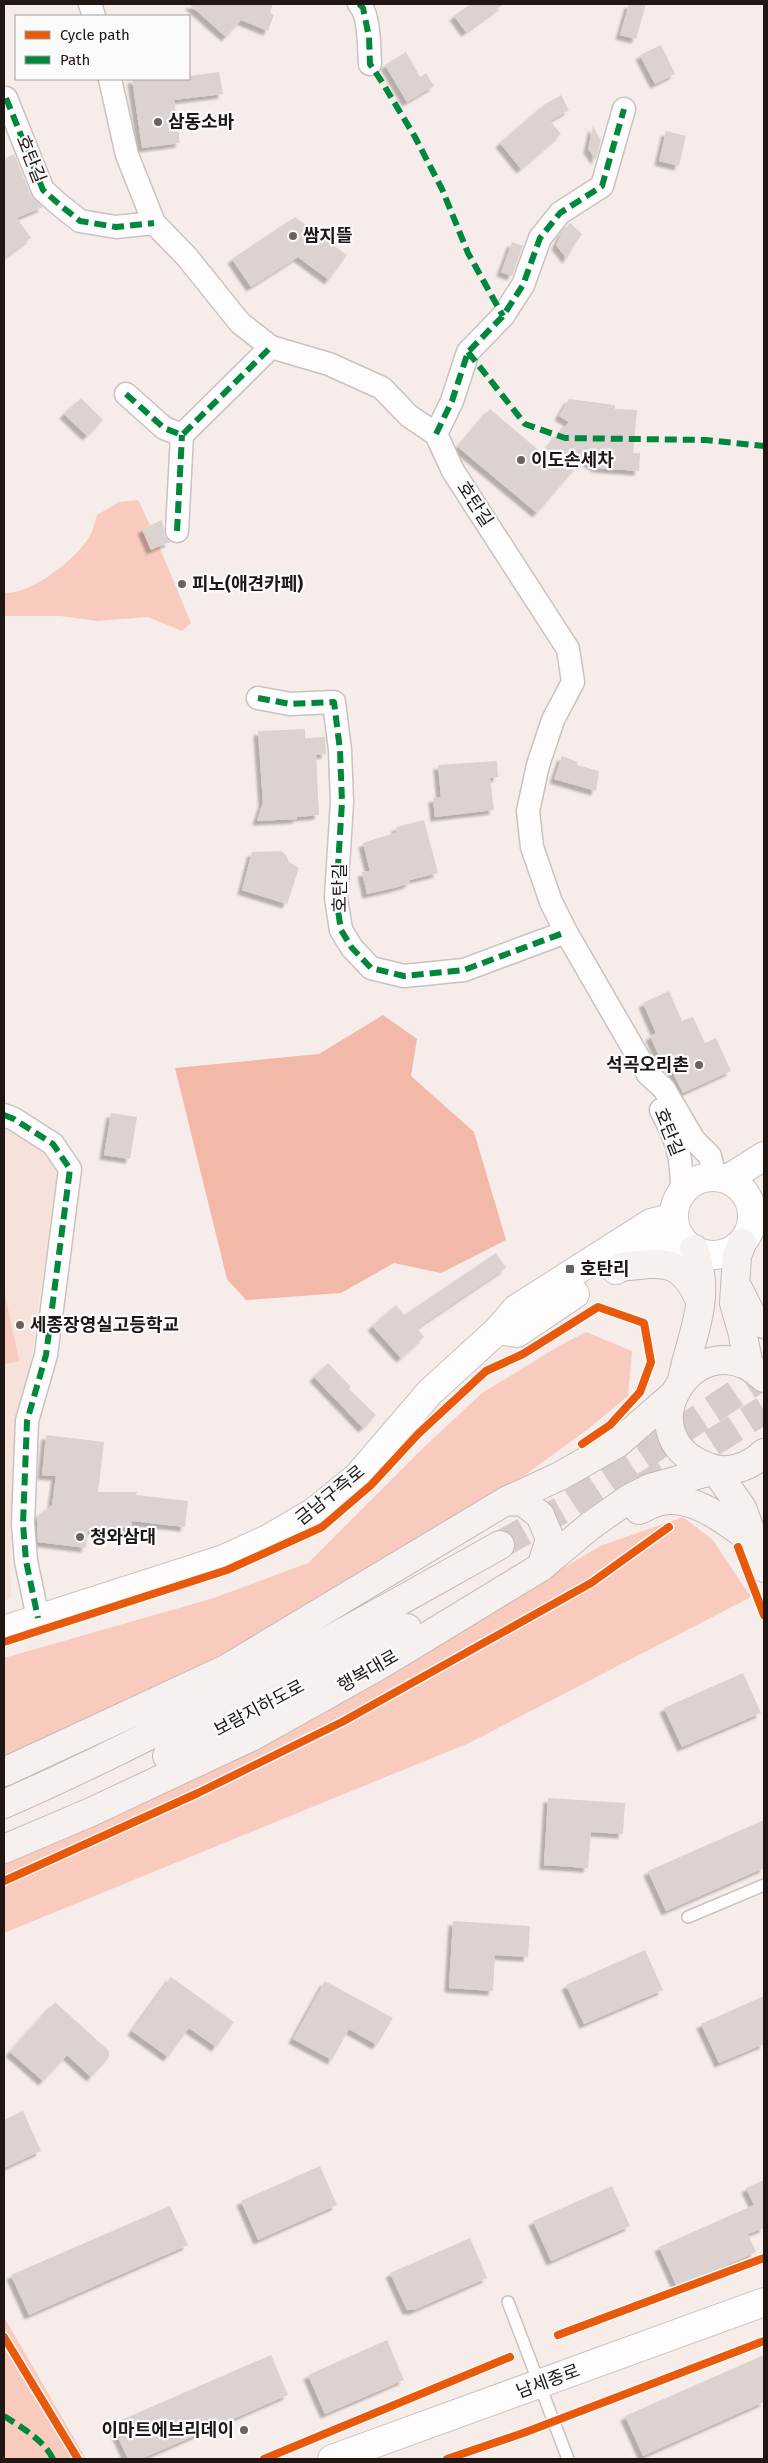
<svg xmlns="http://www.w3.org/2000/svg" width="768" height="2463" font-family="'Fira Sans','Noto Sans KR',sans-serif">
  <defs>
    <filter id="shadow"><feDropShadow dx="-4.5" dy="4.5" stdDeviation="1" flood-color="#0004"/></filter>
  </defs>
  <rect width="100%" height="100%" fill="#f6ece9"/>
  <path fill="#f6e1db" d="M4,1122L62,1167L42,1280L30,1370L21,1404L10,1527L11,1598L4,1600Z"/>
  <path fill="#f9cbbe" d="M138,500L150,525L142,529L150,549L159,546L191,623L182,631L148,617L97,621L60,616H4V593C31,595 76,559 89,537C93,531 95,522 97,515L119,502Z
    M4,1290L19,1361L4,1364Z
    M586,1332L632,1351L628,1396L588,1429L529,1472L236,1655L4,1763V1658L214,1598L308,1563L422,1449L482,1393L559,1346Z
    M683,1517L713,1540L751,1597L469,1743L4,1933V1865L173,1789L331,1707L600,1546Z
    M4,2317L86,2459H4Z"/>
  <path fill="#f2b9a9" d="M383,1015L417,1039L411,1076L474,1132L506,1240L441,1273L394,1263L341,1293L246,1300L227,1279L175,1068L319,1054Z"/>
  <path fill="#dcd2cf" filter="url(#shadow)" d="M189,4H273L270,13L274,15L268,31L241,20L226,37Z
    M471,4H504L466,32L454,16Z
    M629,4H646L636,39L620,35Z
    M661,45L675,74L655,84L640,55Z
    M406,52L420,77L426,73L434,86L407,102L385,65Z
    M219,72L223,94L174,100L180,143L142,148L132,79H189V76Z
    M561,95L569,110L550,121L561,134L521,169L500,143L544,105Z
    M593,126L601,140L596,160L588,149Z
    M666,131L686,136L679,166L659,161Z
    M14,154L31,195L43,207L17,218L31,238L4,258V159Z
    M295,217L347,255L329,280L298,257L251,287L232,259Z
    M570,223L582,234L574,245L567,259L556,245L562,233Z
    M512,242L523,246L512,276L501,272Z
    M81,398L103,420L87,436L64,414Z
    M569,399L615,405V409L637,410L633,453H640L639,471L598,468L583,459L537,513L458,447L490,409L542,453L569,422L559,416Z
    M162,520L165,536L170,542L151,550L142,529Z
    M305,729V738L325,737L326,754L316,755L319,815L297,817V819L257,821L263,802L258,731Z
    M562,756L578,762L577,765L599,771L596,791L554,779Z
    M497,761L498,777L490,778L494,810L435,817L433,798L441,797L438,765Z
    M424,820L438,873L410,880V883L394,888L367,894L362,872L370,871L363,843L397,832L396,827Z
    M281,851L286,855L289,862L299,868L287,904L242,890L252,852Z
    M669,991L682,1021L693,1017L705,1043L716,1038L731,1071L683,1093L665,1056L660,1058L650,1036L656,1033L643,1003Z
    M111,1113L137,1117L130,1159L104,1155Z
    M496,1253L506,1268L417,1328L424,1337L401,1358L372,1326L396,1305L404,1315Z
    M328,1363L351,1387L349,1389L376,1415L363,1428L314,1377Z
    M46,1435L104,1442L98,1492H137L136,1495L188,1501L185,1527L132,1521L131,1528L112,1526L111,1534L88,1531L86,1548L38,1542L37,1516L52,1505L56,1476L42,1475Z
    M743,1673L761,1713L682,1747L664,1708Z
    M548,1798L625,1803L623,1834L591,1832L588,1868L544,1865Z
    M764,1820V1868L666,1911L648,1871Z
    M453,1921L530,1926L528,1957L495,1955L493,1991L449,1988Z
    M645,1950L663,1990L584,2024L566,1985Z
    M171,1977L234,2022L216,2047L189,2028L168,2057L132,2031Z
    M325,1981L393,2018L377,2045L349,2029L332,2060L293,2039Z
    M764,1996V2044L719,2063L701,2024Z
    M55,2002L109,2051V2057L91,2077L67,2055L43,2081L10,2052Z
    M23,2111L41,2151L4,2168V2120Z
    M320,2166L337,2205L258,2240L241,2201Z
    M764,2180V2228L748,2234L756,2252L677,2287L659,2247L754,2205L746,2188Z
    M612,2186L630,2226L551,2261L533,2221Z
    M170,2206L188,2245L29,2315L11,2275Z
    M470,2238L487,2278L414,2310H407L390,2273Z
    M387,2340L404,2380L325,2414L308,2375Z
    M271,2355L288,2395L141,2459H128L112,2424Z
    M764,2355V2402L643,2456L625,2416Z"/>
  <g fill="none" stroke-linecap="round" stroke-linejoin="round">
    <path stroke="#d6ccc9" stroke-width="28" stroke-dasharray="28 14" stroke-linecap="butt" d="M641,1488L764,1410
      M500,1545L563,1509L764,1375"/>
    <defs>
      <path id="service" d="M688,1917L764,1885
        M508,2302L568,2459"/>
      <path id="minor" d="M90,4L94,16
        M359,4C370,15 369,49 370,64
        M110,79L127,155L154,223L187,257L240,323L271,347L329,364L382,388L409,416L436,434L453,471L568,649L573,682L553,720L538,765L528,811L532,847L551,902L566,932L648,1074L664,1089L694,1140L710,1156L715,1177
        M6,98L43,190L61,206L80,221L116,227L154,223
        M126,394L164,428L182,435L271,347
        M436,434L452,401L468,352L503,316L523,285L540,238L560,213L602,186L624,109
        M177,531L182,435
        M258,698L290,704L334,702L340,750L342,802L336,898L341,930L352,948L371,968L404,976L464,970L566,932
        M661,1110C678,1143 682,1155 682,1193
        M4,1115L14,1119L53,1144L70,1169L46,1355L27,1421L23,1524L26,1561L38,1618"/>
      <path id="tertiary" d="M332,2459L764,2302"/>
      <path id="secondary" d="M674 1216a39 39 0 1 1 78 0a39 39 0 1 1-78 0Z
        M728,1179L764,1156
        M616,1270L646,1251L675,1241L694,1249
        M498,1330L517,1333L575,1294
        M4,1630L224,1559L268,1539L314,1512L358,1476L430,1392L498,1330L516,1309L651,1223L674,1217"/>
      <path id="trunk" d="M742,1243L737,1256L734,1303L742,1331L749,1366
        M622,1267C663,1262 682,1258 700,1301
        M739,1290L753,1318L764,1324
        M764,1378C699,1315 620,1435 708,1467C728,1475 749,1467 764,1453
        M682,1380C692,1332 712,1299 694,1249
        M715,1470L742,1508L764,1568
        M506,1501L523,1502L540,1515L550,1539L541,1567
        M639,1510C646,1507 653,1503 661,1501C695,1494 729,1524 755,1542
        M167,1756L280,1699L407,1628
        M4,1772L226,1669L506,1501L560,1476L618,1443L672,1396
        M4,1804C175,1729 337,1636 500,1545
        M4,1849L91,1812L253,1736L380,1665L541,1567L590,1526L630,1498L650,1488L715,1470"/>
    </defs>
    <use href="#service" stroke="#cbc2bf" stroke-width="14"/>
    <use href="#minor" stroke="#cbc2bf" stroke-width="25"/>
    <use href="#tertiary" stroke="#cbc2bf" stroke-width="30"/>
    <use href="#secondary" stroke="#cbc2bf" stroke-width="30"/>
    <use href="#trunk" stroke="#c4b9b6" stroke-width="30"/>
    <use href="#service" stroke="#fefcfc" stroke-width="11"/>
    <use href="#minor" stroke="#fefcfc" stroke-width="22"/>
    <use href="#tertiary" stroke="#fefcfc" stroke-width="28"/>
    <use href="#secondary" stroke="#fefcfc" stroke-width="28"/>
    <use href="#trunk" stroke="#f6f0ee" stroke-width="28"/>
    <path stroke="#00873e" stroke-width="6" stroke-dasharray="12 6" stroke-linecap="butt" d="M359,4L363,8L369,37L370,64L382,82L415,137L442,189L468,253L503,316
      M6,98L43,190L61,206L80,221L116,227L154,223
      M468,352L525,424L565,438L706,440L764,446
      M126,394L164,428L182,435L271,347
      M436,434L452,401L468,352L503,316L523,285L540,238L560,213L602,186L624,109
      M177,531L182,435
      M258,698L290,704L334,702L340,750L342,802L336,898L341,930L352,948L371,968L404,976L464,970L566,932
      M4,1115L14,1119L53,1144L70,1169L46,1355L27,1421L23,1524L26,1561L38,1618
      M4,2416C21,2427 44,2440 53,2459"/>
    <defs>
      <path id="cycleway" d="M738,1547L764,1615
        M4,1642L227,1570L322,1527L371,1485L418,1434L486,1371L523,1354L598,1307L644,1323L651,1362L640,1392L610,1425L582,1444
        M4,1881L198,1793L342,1722L591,1583L669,1527
        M558,2335L764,2258
        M4,2337L78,2459
        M264,2459L510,2357
        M447,2459L526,2432L764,2341"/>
    </defs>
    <use href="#cycleway" stroke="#fbfbfb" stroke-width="11"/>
    <use href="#cycleway" stroke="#e8590c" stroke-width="8"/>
  </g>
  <g fill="#6b615e" stroke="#fbfbfb" stroke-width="2">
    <circle cx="158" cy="122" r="5"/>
    <circle cx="293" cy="236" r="5"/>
    <circle cx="521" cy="460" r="5"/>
    <circle cx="182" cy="584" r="5"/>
    <circle cx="699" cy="1065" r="5"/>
    <rect x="565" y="1264" width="10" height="10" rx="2.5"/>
    <circle cx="20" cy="1325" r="5"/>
    <circle cx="80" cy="1537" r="5"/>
    <circle cx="244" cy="2430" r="5"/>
  </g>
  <g text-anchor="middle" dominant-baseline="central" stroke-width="4.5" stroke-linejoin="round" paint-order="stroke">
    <g font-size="18" font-weight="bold" fill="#201613" stroke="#fbfbfb" text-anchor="start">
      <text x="168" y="122">삼동소바</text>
      <text x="303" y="236">쌈지뜰</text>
      <text x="531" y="460">이도손세차</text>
      <text x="192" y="584">피노(애견카페)</text>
      <text x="689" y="1065" text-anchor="end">석곡오리촌</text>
      <text x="580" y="1269">호탄리</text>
      <text x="30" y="1325">세종장영실고등학교</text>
      <text x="90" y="1537">청와삼대</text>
      <text x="234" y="2430" text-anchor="end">이마트에브리데이</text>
    </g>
    <g font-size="18" fill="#201613" stroke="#fbfbfb">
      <text transform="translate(31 159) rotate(68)">호탄길</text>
      <text transform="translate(475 504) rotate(57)">호탄길</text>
      <text transform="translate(340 888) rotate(-90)">호탄길</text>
      <text transform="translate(669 1132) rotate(68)">호탄길</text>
      <text transform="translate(330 1495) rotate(-39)">금남구즉로</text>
      <text transform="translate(368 1671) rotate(-30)">행복대로</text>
      <text transform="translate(259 1708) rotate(-28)">보람지하도로</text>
      <text transform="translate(548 2381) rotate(-20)">남세종로</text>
    </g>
  </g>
  <rect width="768" height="2463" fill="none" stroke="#201613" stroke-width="10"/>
  <rect x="15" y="15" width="175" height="65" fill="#fbfbfb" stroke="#a39f9e"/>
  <rect x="25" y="31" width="25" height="8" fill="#e8590c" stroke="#a39f9e"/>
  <text x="60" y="40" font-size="15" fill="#201613">Cycle path</text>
  <rect x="25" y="56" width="25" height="8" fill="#00873e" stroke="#a39f9e"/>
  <text x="60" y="65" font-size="15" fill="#201613">Path</text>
</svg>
